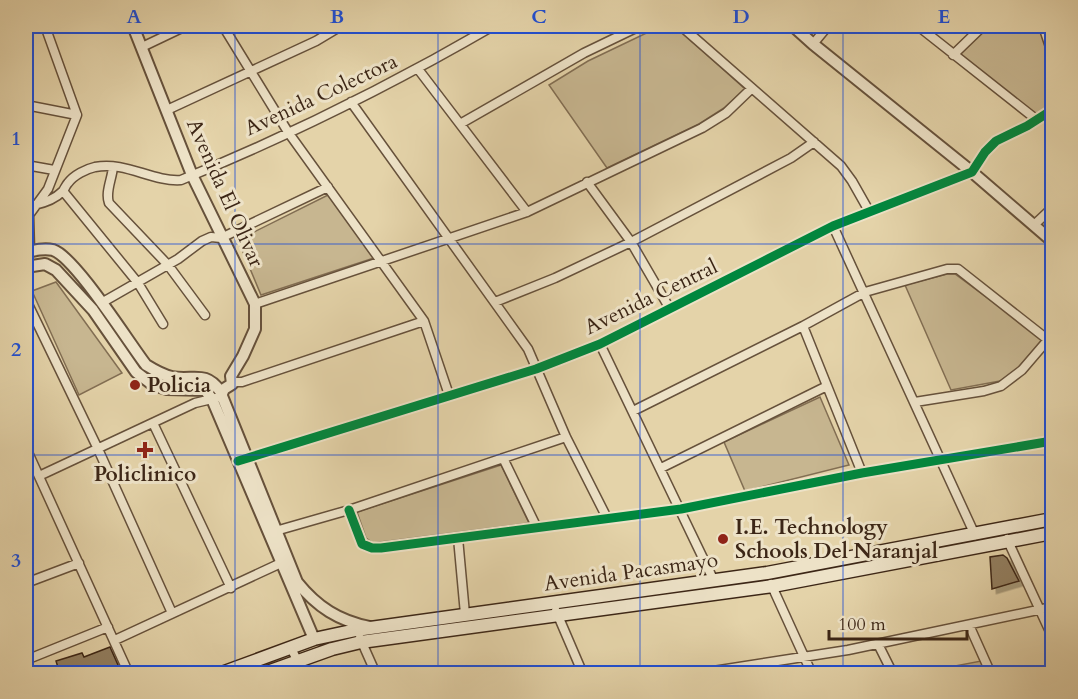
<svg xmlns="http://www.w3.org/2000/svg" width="1078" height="699" font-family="Cardo,serif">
  <defs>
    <filter id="shadow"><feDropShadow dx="4.5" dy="4.5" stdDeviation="0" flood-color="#0004"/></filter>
  </defs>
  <rect width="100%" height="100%" fill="#e4d3a9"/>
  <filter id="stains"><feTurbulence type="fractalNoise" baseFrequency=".00333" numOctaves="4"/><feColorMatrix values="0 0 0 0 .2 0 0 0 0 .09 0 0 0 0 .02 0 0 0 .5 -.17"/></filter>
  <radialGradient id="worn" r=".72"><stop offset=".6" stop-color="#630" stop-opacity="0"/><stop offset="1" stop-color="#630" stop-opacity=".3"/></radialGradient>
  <path fill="#c7b690" stroke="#826e53" stroke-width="1.5" d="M661,26H675L745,89L724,108L699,124L607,168L549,85L588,61Z
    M988,26H1039L1052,66V106L1036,116L958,54Z
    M328,195L374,258L261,295L238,240Z
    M947,274H955L1043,339L1018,368L1000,381L951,390L905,285Z
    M56,282L122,373L79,395L32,291Z
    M820,397L849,465L745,491L724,442Z
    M501,465L529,523L373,543L366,538L357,512Z
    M981,661L987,674H913Z"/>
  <path fill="#938062" stroke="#3c2616" stroke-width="1.5" filter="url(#shadow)" d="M1003,555L1007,558L1019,581L992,589L990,557Z
    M110,647L122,674H60L56,661L82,653L84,657Z"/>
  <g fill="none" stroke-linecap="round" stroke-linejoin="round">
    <defs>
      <path id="minor" d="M223,26L288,132L424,321L449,395
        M681,26L841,166L852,181L869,211
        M918,26L1037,120
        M1043,26L1052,53
        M813,44L828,26
        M142,47L186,26
        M953,55L983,26
        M418,69L527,212
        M351,102L528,349L566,437L607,518
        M26,105L77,115
        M167,110L316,41L341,26
        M460,124L584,53L640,26
        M26,165L54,170
        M113,167C112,179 105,192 109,203L168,265L205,315
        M587,182L631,242L670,309
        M63,191L138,283L163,324
        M34,205C44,203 56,198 63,191C65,188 66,185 68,183C74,175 86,169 95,167C126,161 152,182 181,180C289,136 393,84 493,26
        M1034,225L1052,208
        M833,226L975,535
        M30,251L29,215L48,189L77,115L45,26
        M26,300L98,449L172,613
        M103,302L178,259L202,241L211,237L221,238L328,187
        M495,302L555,278L631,242L791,158L814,142
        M255,304L527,212L702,128L726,113L752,88
        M803,326L862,473
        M600,344L714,581
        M233,382H242L424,321
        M915,402L984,391L1001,386L1022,370L1052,335
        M633,411L803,326L865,292L947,269H958L1052,343
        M153,423L231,588
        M26,448L129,674
        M503,458L537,528
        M241,460L536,369L600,344L833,226L972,172L985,152L996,141L1027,126L1052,110
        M661,468L827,386
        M39,476L195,403L216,398
        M349,510L362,544L372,548H381L681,509L862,473L1052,441
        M272,532L349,510L566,437
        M458,538L465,614
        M1007,539L1052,636
        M26,583L79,563
        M771,584L812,674
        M556,611L583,674
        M969,625L991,674
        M360,638L376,674
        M115,640L281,563
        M878,644L893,674
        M291,648L304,674
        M26,660L108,627
        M694,674L848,650L1052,607"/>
      <path id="tertiary" d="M133,26L192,175L255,304V329L243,356L231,376
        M793,26L813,44L972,172L1052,241
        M26,253C33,250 45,248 53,250C75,257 129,343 146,365C154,370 162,375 172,377C193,381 205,370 220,391L297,582C317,607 339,621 370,627
        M26,267L45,264L56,270L93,310L136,372L153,385L167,389L205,390L212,399L314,639
        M221,396L224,389L232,384L231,376"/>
      <path id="secondary" d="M219,674L314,639L356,630L767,573L1052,519
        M262,674L332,649L361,642L773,586L1052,533"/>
    </defs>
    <use href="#minor" stroke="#66513b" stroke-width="11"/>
    <use href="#tertiary" stroke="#66513b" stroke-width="14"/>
    <use href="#secondary" stroke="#3c2616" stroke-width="15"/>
    <use href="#minor" stroke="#ede2c7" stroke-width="8"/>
    <use href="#tertiary" stroke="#ede2c7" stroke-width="10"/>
    <use href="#secondary" stroke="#ede2c7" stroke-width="12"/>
    <defs>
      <path id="cycleway" d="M238,461L536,369L600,344L833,226L972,172L985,152L996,141L1027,126L1052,110
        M349,510L362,544L372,548H381L681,509L862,473L1052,441"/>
    </defs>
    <use href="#cycleway" stroke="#ede2c7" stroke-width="13"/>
    <use href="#cycleway" stroke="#00873e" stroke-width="9"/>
  </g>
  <path fill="none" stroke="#1d4ed8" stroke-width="1.5" stroke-opacity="0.55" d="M235,26V674M438,26V674M640,26V674M843,26V674M26,244H1052M26,455H1052"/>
  <g fill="#8f2418" stroke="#ede2c7" stroke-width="2">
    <circle cx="135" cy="385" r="6"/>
    <path d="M142 441h6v6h6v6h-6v6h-6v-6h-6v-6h6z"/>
    <circle cx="723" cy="539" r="6"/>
  </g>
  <g text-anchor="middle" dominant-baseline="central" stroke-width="6" stroke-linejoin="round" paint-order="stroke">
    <g font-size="21" fill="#3c2616" stroke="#ede2c7">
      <text transform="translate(321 95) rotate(-25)">Avenida Colectora</text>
      <text transform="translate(225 193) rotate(66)">Avenida El Olivar</text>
      <text transform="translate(651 297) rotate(-26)">Avenida Central</text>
      <text transform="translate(631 572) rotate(-8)">Avenida Pacasmayo</text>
    </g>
    <g font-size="21" font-weight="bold" fill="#3c2616" stroke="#ede2c7" text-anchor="start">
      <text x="147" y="385">Policia</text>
      <text x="145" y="474" text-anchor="middle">Policlinico</text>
      <text x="735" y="527">I.E. Technology<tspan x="735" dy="24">Schools Del Naranjal</tspan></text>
    </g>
  </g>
  <rect width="1078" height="699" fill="none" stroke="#e4d3a9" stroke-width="66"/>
  <path d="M829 630v9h138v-9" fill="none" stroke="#3c2616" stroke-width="3"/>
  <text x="838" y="630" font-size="18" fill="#3c2616" stroke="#ede2c7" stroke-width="4.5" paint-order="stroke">100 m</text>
  <rect x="33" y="33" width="1012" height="633" fill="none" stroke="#1d4ed8" stroke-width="2"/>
  <g font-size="20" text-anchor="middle" font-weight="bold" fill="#1d4ed8">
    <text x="134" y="23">A</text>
    <text x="337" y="23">B</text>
    <text x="539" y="23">C</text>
    <text x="741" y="23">D</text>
    <text x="944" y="23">E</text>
    <text x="16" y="145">1</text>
    <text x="16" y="356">2</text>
    <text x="16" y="567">3</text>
  </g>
  <rect width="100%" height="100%" filter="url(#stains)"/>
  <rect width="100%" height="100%" fill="url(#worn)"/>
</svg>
